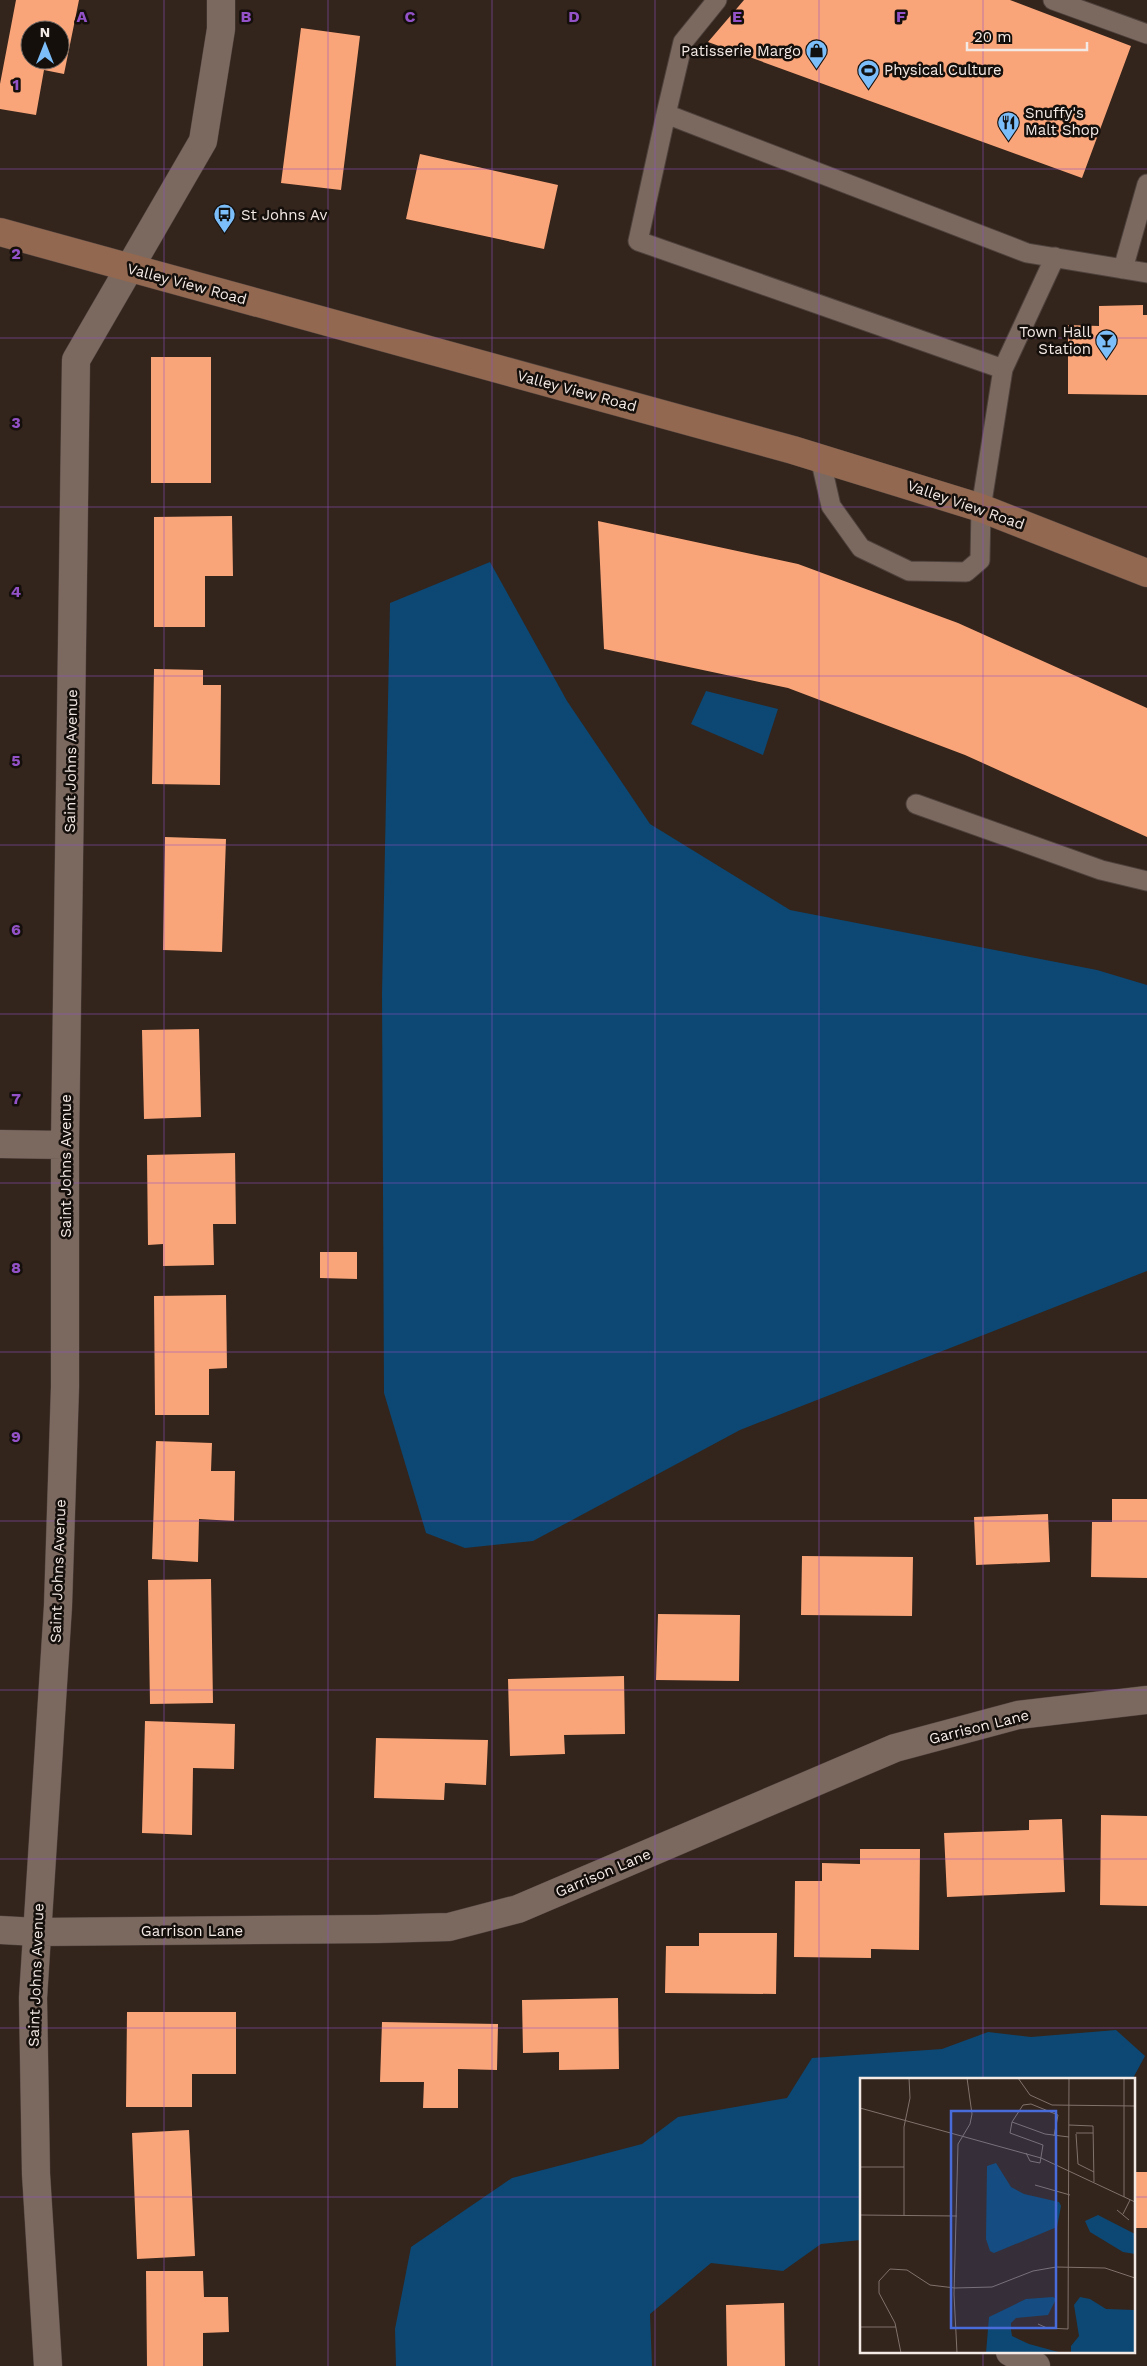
<svg xmlns="http://www.w3.org/2000/svg" width="1147" height="2366" font-family="'Work Sans',sans-serif">
  <rect width="100%" height="100%" fill="#33241c"/>
  <path fill="#0c4873" d="M490,562L567,701L650,824L790,910L1097,970L1147,985V1271L740,1430L533,1541L465,1548L426,1533L384,1393L382,994L390,603Z
    M706,691L778,709L763,755L691,724Z
    M1116,2030L1145,2056L1132,2080H861V2240L821,2244L783,2271L711,2263L650,2314L652,2366H396L395,2329L411,2247L512,2178L642,2144L678,2117L787,2098L812,2058L942,2049L988,2032L1031,2037Z"/>
  <path fill="#faa579" fill-rule="evenodd" d="M16,0H79L64,74L44,70L36,115L0,109V84ZM30,30H60V60H30Z
    M744,0H1010L1131,46L1082,178L708,42Z
    M301,28L360,36L341,190L281,183Z
    M420,154L558,185L544,249L406,219Z
    M1143,305V315H1147V395L1068,394V325L1099,326V306Z
    M151,357H211V483H151Z
    M232,516L233,576H205V627H154V517Z
    M598,521L798,564L958,623L1147,708V837L965,755L788,688L604,649Z
    M154,669L203,670V685H221L220,785L152,784Z
    M165,837L226,839L222,952L163,950Z
    M199,1029L201,1117L144,1119L142,1030Z
    M235,1153L236,1224H213L214,1265L163,1266V1244L148,1245L147,1155Z
    M320,1252H357V1279L320,1278Z
    M226,1295L227,1368L209,1369V1415H155L154,1296Z
    M156,1441L212,1443L211,1471H235L234,1521L199,1519L198,1562L152,1559Z
    M1112,1499H1147V1578L1091,1577L1092,1522H1112Z
    M1048,1514L1050,1562L976,1565L974,1517Z
    M802,1556L913,1557L912,1616L801,1615Z
    M211,1579L213,1703L150,1704L148,1580Z
    M658,1614L740,1615L739,1681L656,1680Z
    M624,1676L625,1734L564,1735L565,1754L510,1756L508,1679Z
    M145,1721L235,1724L234,1769L193,1768L192,1835L142,1833Z
    M376,1738L488,1740L486,1785L445,1783L444,1800L374,1798Z
    M1101,1815L1147,1816V1906L1100,1905Z
    M1062,1819L1065,1892L947,1897L944,1833L1029,1830V1820Z
    M860,1849H920L919,1950L871,1949V1958L794,1957L795,1881H822V1863L860,1864Z
    M699,1933H777L776,1994L665,1993L666,1946H699Z
    M618,1998L619,2069L559,2070V2052L523,2053L522,2000Z
    M127,2012H236V2074H192V2107H126Z
    M382,2022L498,2024L497,2070L458,2069V2108H423L424,2082H380Z
    M189,2130L195,2256L137,2259L132,2133Z
    M1133,2172H1147V2228H1133Z
    M146,2271H203L204,2297H228L229,2332L203,2333V2366H147Z
    M784,2303L785,2366H727L726,2305Z"/>
  <g fill="none" stroke-linecap="round" stroke-linejoin="round">
    <defs>
      <path id="lane" d="M1053,0L1147,34
        M666,114L683,42L717,0
        M1123,269L1147,184
        M1003,369L1055,257
        M820,458L831,506L861,548L909,571L966,572L980,560L981,508L1003,369L638,241L666,114L1027,253L1147,273
        M916,804L1101,870L1147,881"/>
      <path id="street" d="M0,1144L65,1145
        M0,1930L37,1932L377,1929L449,1927L518,1909L895,1748L1018,1715L1147,1700
        M1010,2352L1036,2366
        M48,2366L36,2174L33,1998L58,1606L65,1387V1145L76,360L203,141L221,29V0"/>
      <path id="secondary" d="M0,232L793,450L981,508L1147,573"/>
    </defs>
    <use href="#lane" stroke="#4e423c" stroke-width="21"/>
    <use href="#street" stroke="#4e423c" stroke-width="29"/>
    <use href="#secondary" stroke="#4e423c" stroke-width="29"/>
    <use href="#lane" stroke="#7b6960" stroke-width="19"/>
    <use href="#street" stroke="#7b6960" stroke-width="28"/>
    <use href="#secondary" stroke="#926851" stroke-width="28"/>
  </g>
  <path fill="none" stroke="#9352c7" stroke-width="1" stroke-opacity="0.55" d="M164,0V2366M328,0V2366M492,0V2366M655,0V2366M819,0V2366M983,0V2080M0,169H1147M0,338H1147M0,507H1147M0,676H1147M0,845H1147M0,1014H1147M0,1183H1147M0,1352H1147M0,1521H1147M0,1690H1147M0,1859H1147M0,2028H1147M0,2197H861M1133,2197H1147M983,2352V2366"/>
  <defs>
    <symbol id="shop-pin" viewBox="-11 -11 22 30"><path d="M0 17L-7.5 6A9.5 9.5 0 1 1 7.5 6Z" fill="#7cbef9" stroke="#150f0c"/><path d="M-5-2.5h2.3a2.7 3.5 0 0 1 5.4 0H5L5.5 6h-11ZM-1.5-2.5h3a1.5 2.3 0 0 0-3 0Z" fill="#111"/></symbol>
    <symbol id="stadium-pin" viewBox="-11 -11 22 30"><path d="M0 17L-7.5 6A9.5 9.5 0 1 1 7.5 6Z" fill="#7cbef9" stroke="#150f0c"/><path d="M0-5a6.5 5 0 1 0 0 10a6.5 5 0 1 0 0-10ZM-3.5-1.8h7v3.6h-7Z" fill="#111"/></symbol>
    <symbol id="restaurant-pin" viewBox="-11 -11 22 30"><path d="M0 17L-7.5 6A9.5 9.5 0 1 1 7.5 6Z" fill="#7cbef9" stroke="#150f0c"/><path d="M-5-6h1v4h1v-4h1v4h1v-4h1v5L-1.5 .5V6h-2V.5L-5-1ZM5-6V6H3V1.5H1.5Q1.5-4 5-6Z" fill="#111"/></symbol>
    <symbol id="bus-pin" viewBox="-11 -11 22 30"><path d="M0 17L-7.5 6A9.5 9.5 0 1 1 7.5 6Z" fill="#7cbef9" stroke="#150f0c"/><path d="M-5-6H5V4H4V6H2V4H-2V6H-4V4H-5ZM-3.5-4V0h7V-4ZM-3.5 1.2v1.5H-2V1.2ZM2 1.2v1.5H3.5V1.2Z" fill="#111"/></symbol>
    <symbol id="bar-pin" viewBox="-11 -11 22 30"><path d="M0 17L-7.5 6A9.5 9.5 0 1 1 7.5 6Z" fill="#7cbef9" stroke="#150f0c"/><path d="M-6-5H6L.8 .8V4.5H3.5V6h-7V4.5H-.8V.8Z" fill="#111"/></symbol>
  </defs>
  <g fill-rule="evenodd">
    <use href="#shop-pin" x="804" y="38" width="25" height="34"/>
    <use href="#stadium-pin" x="856" y="58" width="25" height="34"/>
    <use href="#restaurant-pin" x="996" y="110" width="25" height="34"/>
    <use href="#bus-pin" x="212" y="202" width="25" height="34"/>
    <use href="#bar-pin" x="1094" y="328" width="25" height="34"/>
  </g>
  <g text-anchor="middle" dominant-baseline="central" stroke-width="5" stroke-linejoin="round" paint-order="stroke">
    <g font-size="15" fill="#f4eae5" stroke="#150f0c" text-anchor="start">
      <text x="801" y="51" text-anchor="end">Patisserie Margo</text>
      <text x="884" y="70">Physical Culture</text>
      <text x="1025" y="113">Snuffy's<tspan x="1025" dy="17">Malt Shop</tspan></text>
      <text x="241" y="215">St Johns Av</text>
      <text x="1091" y="332" text-anchor="end">Town Hall<tspan x="1091" dy="17">Station</tspan></text>
    </g>
    <g font-size="15" fill="#f4eae5" stroke="#150f0c">
      <text transform="translate(187 284) rotate(15)">Valley View Road</text>
      <text transform="translate(577 391) rotate(15)">Valley View Road</text>
      <text transform="translate(966 505) rotate(19)">Valley View Road</text>
      <text transform="translate(71 761) rotate(-89)">Saint Johns Avenue</text>
      <text transform="translate(66 1166) rotate(-90)">Saint Johns Avenue</text>
      <text transform="translate(58 1571) rotate(-88)">Saint Johns Avenue</text>
      <text transform="translate(979 1727) rotate(-14)">Garrison Lane</text>
      <text transform="translate(603 1873) rotate(-23)">Garrison Lane</text>
      <text x="192" y="1931">Garrison Lane</text>
      <text transform="translate(36 1975) rotate(-88)">Saint Johns Avenue</text>
    </g>
  </g>
  <g transform="translate(860 2078)">
    <rect width="275" height="275" fill="#33241c"/>
    <path d="M136,85L151,109L164,116L199,124L201,128L197,149L134,175L130,173L126,161L127,88ZM238,137L275,156V176L263,174L230,154L225,143ZM193,219L196,221L188,237L156,240L151,245V252L152,258L169,266L202,275H126L129,239L166,221ZM220,219L230,221L246,231L275,232V275H211V268L219,258L214,227Z" fill="#0c4873"/>
    <path fill="none" stroke="#80736c" stroke-width="1" d="M158,0L170,17L192,27L275,28M264,0V119M0,30L181,80L275,124M152,44L163,27L171,26L198,37L194,58M209,47L233,48L234,104M216,55H233M216,56L218,86L234,94M166,75L170,83L180,85L183,67L150,55L152,44L185,56L209,59M0,89H44M175,107L210,117M257,132L269,142M263,136L270,122M0,137L97,138M44,138V49L50,20L49,0M178,246L187,250L208,251L209,0M0,249H36M41,275L35,245L19,215V203L30,191L47,192L70,207L95,210L132,209L173,193L196,189L245,190L275,200M97,275L94,216L98,66L110,46L112,36L107,0"/>
    <path fill="#486ddb" fill-opacity="0.15" stroke="#486ddb" stroke-width="2.5" d="M91,33H196V250H91Z"/>
    <rect width="275" height="275" fill="none" stroke="#f4eae5" stroke-width="2.5"/>
  </g>
  <g font-size="16" text-anchor="middle" font-weight="bold" fill="#9352c7" stroke="#150f0c" stroke-width="5" stroke-linejoin="round" paint-order="stroke">
    <text x="82" y="22">A</text>
    <text x="246" y="22">B</text>
    <text x="410" y="22">C</text>
    <text x="574" y="22">D</text>
    <text x="737" y="22">E</text>
    <text x="901" y="22">F</text>
    <text x="16" y="90">1</text>
    <text x="16" y="259">2</text>
    <text x="16" y="428">3</text>
    <text x="16" y="597">4</text>
    <text x="16" y="766">5</text>
    <text x="16" y="935">6</text>
    <text x="16" y="1104">7</text>
    <text x="16" y="1273">8</text>
    <text x="16" y="1442">9</text>
  </g>
  <g transform="translate(45 45)"><circle r="24" fill="#150f0c" stroke="#6e6763"/>
  <path d="M0-4L9 19L0 12L-9 19Z" fill="#7cbef9"/>
  <text y="-8" font-size="14" font-weight="bold" text-anchor="middle" fill="#f4eae5">N</text>
  </g>
  <path d="M967 42v8h120v-8" fill="none" stroke="#f4eae5" stroke-width="2.5"/>
  <text x="974" y="42" font-size="15" fill="#f4eae5" stroke="#150f0c" stroke-width="4" paint-order="stroke">20 m</text>
</svg>
